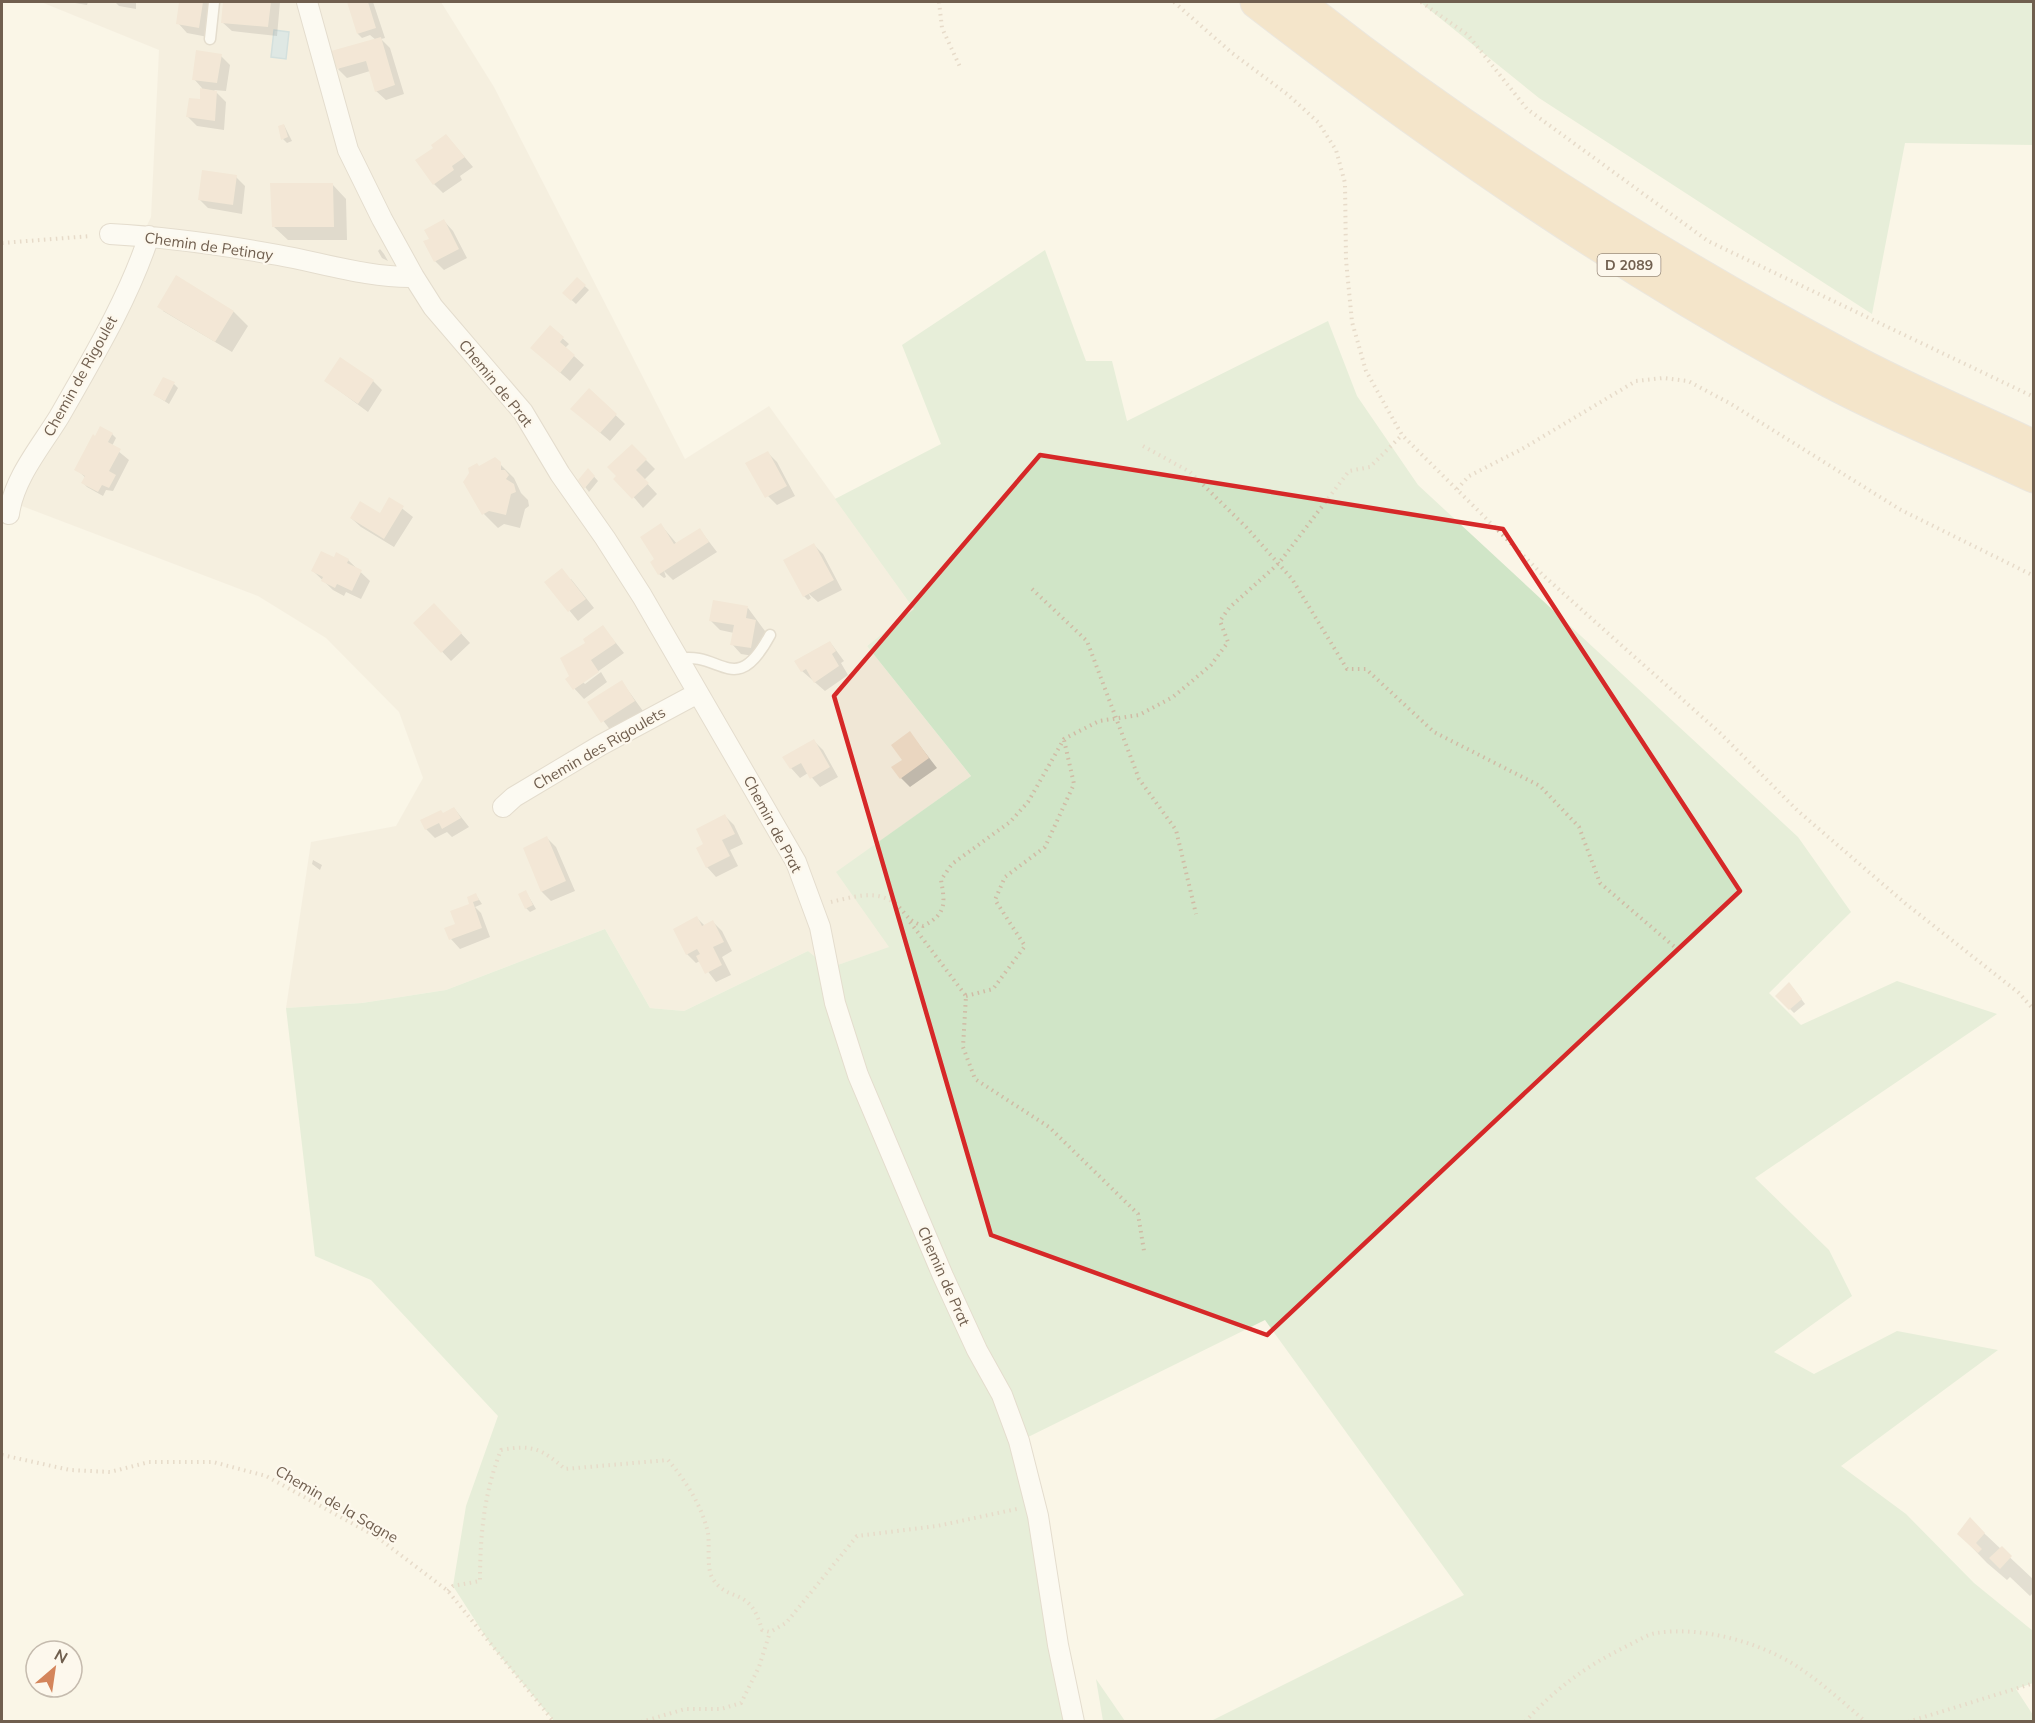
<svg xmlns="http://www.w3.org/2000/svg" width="2035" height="1723" font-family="Mulish,sans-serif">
  <rect width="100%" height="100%" fill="#faf5e7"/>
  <path fill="#f0e7d6" d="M41,2H441L494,87L685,459L769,406L915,609L867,646L971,776L837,872L890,947L829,968L808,951L684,1011L650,1008L605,929L446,990L362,1003L286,1008L311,842L396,826L423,778L399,712L326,638L258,596L14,503L151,217L159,50Z"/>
  <path fill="#d0e5c7" d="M1420,2H2033V145L1905,143L1872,314L1539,98Z
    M1045,250L1086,361H1112L1127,421L1328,321L1357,396L1418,485L1798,837L1851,912L1769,993L1801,1025L1897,981L1997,1014L1755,1178L1829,1250L1852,1296L1774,1352L1814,1374L1897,1331L1998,1350L1841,1466L1906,1514L1974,1583L2033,1631V1683L2016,1689L2033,1715V1721H1211L1464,1595L1265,1320L1020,1441L1074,1721H554L491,1645L453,1586L466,1506L498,1416L371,1280L315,1256L286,1008L362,1003L446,990L605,929L650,1008L684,1011L808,951L829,968L889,947L836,872L971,776L867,646L914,609L835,499L941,444L902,345Z
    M1096,1679L1125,1721H1103Z"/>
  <path fill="#bed7e1" stroke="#a5c5d1" stroke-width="1.5" d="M274,30L289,32L286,59L271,57Z"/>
  <path fill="#0003" d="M69,2H88L87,5Z
    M115,2H136V9L119,6Z
    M181,2H213L208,37L187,33L178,23Z
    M225,2H280L277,36L232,31L222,22Z
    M349,2H373L385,38L381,39L390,48L404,94L386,100L376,91L370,71L347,78L338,69L376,40L370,35L362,38L358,34Z
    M221,56L230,65L226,91L214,90L226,102L224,130L197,126L188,117L202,100V88L194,79Z
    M284,125L292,141L287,143L283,139Z
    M446,135L473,167L460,176L462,180L443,193L434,184L435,148Z
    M236,177L245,186L242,214L208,208L199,199Z
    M332,184L346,199L347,240H288L273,226Z
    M444,221L453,231L467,258L444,270L435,261L431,239Z
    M380,249L384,254L388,261L382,258L378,251Z
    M177,277L234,312L248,326L232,352L163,311Z
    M577,279L589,290L576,304L564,293Z
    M559,335L569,344L565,348L584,365L570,381L542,357Z
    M326,381H373L382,390L368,412Z
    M174,384L178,388L169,404L155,395Z
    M589,390L625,424L610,441L572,409Z
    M112,434L116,438L112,446L129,460L113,491L106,490L103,496L87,487L83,483L86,478L76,469L96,437Z
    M632,446L655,469L644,480L657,494L643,508L625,487Z
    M768,453L777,462L795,496L777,505L768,496Z
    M495,459L514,478L521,493L528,500L529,506L525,509L520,528L504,524L498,528L484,514L480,468Z
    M589,471L598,481L589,492L580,480Z
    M390,499L413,517L394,547L361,527L351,518L380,515Z
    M661,525L677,544L700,530L717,552L673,580L664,571L666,577L664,578L659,574L656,559Z
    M814,545L823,554L842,590L818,602L808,593L811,598L808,600L804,596Z
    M348,560L370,581L361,599L346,592L344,596L333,590L313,571Z
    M571,579L594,608L578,621L546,582Z
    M748,608L765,631L760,657L741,654L732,644L734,633L720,630L711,621Z
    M443,614L470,643L451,661L415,623Z
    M603,627L624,653L583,682L585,684L601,672L607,682L584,699L572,686L588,643Z
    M830,642L844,661L841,663L848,675L825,691L802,671Z
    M622,682L643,711L611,731L590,703Z
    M910,733L937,768L910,787L901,778Z
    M814,741L823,750L838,777L820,787L808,773L800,778L791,768Z
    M454,808L469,827L452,837L447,832L435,838L426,829Z
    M725,816L734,825L743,844L730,850L738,866L716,877L707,867L705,845Z
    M547,838L556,847L575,891L551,901L542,892L525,848Z
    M313,860L322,865L320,870L312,864Z
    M526,892L536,909L530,912L526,908Z
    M476,895L482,904L475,907L481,913L490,937L460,949L451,939L446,928L456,925Z
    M697,918L705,926L713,922L722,931L732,951L722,957L731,975L716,982L700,961L696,963L687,954Z
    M1793,988L1805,1004L1794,1013L1777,996Z
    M1970,1520L2034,1580V1592L2030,1596L2010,1577L2007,1580L1987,1563L1959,1534Z"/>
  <path fill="#ead6c0" d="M179,2H203L199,28L176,24Z
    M223,2H271L268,27L221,23Z
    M347,2H368L376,28L357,34Z
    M381,37L395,85L375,92L366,61L337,69L331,51Z
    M196,50L222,54L217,83L192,80Z
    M200,88L217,91L215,121L186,117L189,98L200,99Z
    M284,124L288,137L281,140L278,126Z
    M446,134L465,157L452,166L454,170L433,185L415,160L433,148L431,145Z
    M202,170L237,175L233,205L198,200Z
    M270,183H333L334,227H272Z
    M444,219L459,249L434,262L423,241L429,239L424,230Z
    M176,275L234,311L215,342L157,307Z
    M577,277L586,285L571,301L562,293Z
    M550,325L564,337L560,342L575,355L560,373L530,348Z
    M340,357L374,380L358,404L324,381Z
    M163,377L175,382L165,401L153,395Z
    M589,388L617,414L600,433L570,409Z
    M100,426L113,433L108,442L121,449L109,471L116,475L109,488L102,485L98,492L81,483L85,476L74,470L93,434L95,436Z
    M632,444L647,459L636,470L649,483L632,499L613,479L616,476L607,467Z
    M768,451L787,486L765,498L745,463Z
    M495,457L501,462V470H505L509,475L506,479L514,484L516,492L511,494L506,515L489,511L482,515L463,482L469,473L468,468L477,463L479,466Z
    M588,468L595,476L584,489L578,480Z
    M389,497L404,506L384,539L350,518L360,501L380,513Z
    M661,523L674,544L700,528L709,542L658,575L650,562L654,559L640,537Z
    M814,543L834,580L803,597L783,560Z
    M321,551L334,557L336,552L349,559L347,563L362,570L352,591L337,584L335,588L321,581L323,577L311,571Z
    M562,568L586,599L568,612L544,582Z
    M713,600L748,606L746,618L756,620L751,648L730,645L734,625L709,621Z
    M434,603L462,633L441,653L413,623Z
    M603,625L616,643L591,660L599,672L573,690L565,679L569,676L560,658L585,643L583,639Z
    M830,641L836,651L832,654L839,666L814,683L806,669L801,672L794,661Z
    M622,680L635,701L601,723L587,702Z
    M910,731L929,758L900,779L891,767L902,760L891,745Z
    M814,739L830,767L810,779L801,763L790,769L782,757Z
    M454,807L461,818L442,829L439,823L425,830L420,820L441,810L443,813Z
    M725,814L735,834L722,840L730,856L706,868L696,848L703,844L696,829Z
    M547,836L566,881L541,892L523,848Z
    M526,890L533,905L525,909L518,894Z
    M476,893L479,900L473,902L482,928L449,940L444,928L455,924L450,911L469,904L467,897Z
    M697,916L702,926L713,920L724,942L713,947L722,965L705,974L696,956L700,954L697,949L686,955L673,929Z
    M1789,982L1802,999L1789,1010L1775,996Z
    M1970,1517L1985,1533L1976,1543L1982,1549L1978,1553L1957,1534Z
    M2002,1546L2012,1556L2000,1569L1989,1558Z"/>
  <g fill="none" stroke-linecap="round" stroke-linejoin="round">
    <defs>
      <path id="service" d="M210,39L214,2
        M678,659C721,650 735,700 770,635"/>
      <path id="minor" d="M307,2L348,150L382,219L414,277L433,307L523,412L560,474L605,538L642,596L796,862L820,927L835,1003L858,1075L943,1276L977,1350L1002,1395L1019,1441L1038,1516L1058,1645L1074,1722
        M110,234C166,237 223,245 278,255C323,263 369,278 414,277
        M9,514C14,478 40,448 59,417C92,359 128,300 149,236
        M503,807L514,797L601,745L698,693"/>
      <path id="trunk" d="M1257,2C1439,142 1627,272 1830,381C1896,416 1966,444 2034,476
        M1297,2C1467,137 1650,252 1841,355C1903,389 1970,417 2034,447"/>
    </defs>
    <use href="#service" stroke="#cabeae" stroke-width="13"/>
    <use href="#minor" stroke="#cabeae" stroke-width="22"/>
    <use href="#trunk" stroke="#dad5d1" stroke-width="35"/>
    <path stroke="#d0bba5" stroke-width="4" stroke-dasharray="1.5 4.5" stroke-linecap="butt" d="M939,2L942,28L961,69
      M1174,2L1232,53L1287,94L1318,122L1336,150L1345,183L1346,260L1352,322L1366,371L1402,435L1545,577L1720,733L1798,811L1906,904L2019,993L2034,1010
      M1421,2L1468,35L1527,109L1708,241L2034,397
      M2,243L91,236
      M1143,446L1190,472L1246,527L1292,579L1347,669H1366L1434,732L1540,786L1579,827L1600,883L1677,949
      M1457,489L1469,476L1522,449L1636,381L1663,378L1688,381L1731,404L1901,510L2034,576
      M1032,589L1087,641L1139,779L1176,830L1196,914
      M831,902C853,897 879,888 898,906C909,917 907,920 923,926C947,914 945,903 941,880L952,864L1010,822L1028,802L1064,739L1099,721L1139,715L1173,697L1211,665L1228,642L1220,621L1229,608L1279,563L1349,471L1370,467L1402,435
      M910,922L966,996L963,1047L975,1079L1049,1127L1138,1214L1144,1251
      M966,996L993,989L1025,946L995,900L1005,877L1045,847L1074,784L1064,740
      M2,1455L70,1470L110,1472L149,1462H213L266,1476L377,1537L448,1591L554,1722
      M448,1591L453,1586L480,1581C480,1535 484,1493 501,1450C532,1444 542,1449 565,1469L668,1460C686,1481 702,1506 708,1533C710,1546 706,1569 713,1579C729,1604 750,1585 762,1630L770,1632L786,1623L857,1536L937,1526L1017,1509
      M641,1722L685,1709H721L741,1703L759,1667L770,1632
      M1525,1722C1556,1688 1586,1666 1627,1646C1636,1642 1647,1634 1657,1633C1701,1626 1760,1642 1798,1667C1822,1683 1844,1703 1866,1722
      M1908,1722L2034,1683"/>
    <use href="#service" stroke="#fff" stroke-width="10"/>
    <use href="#minor" stroke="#fff" stroke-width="20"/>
    <use href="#trunk" stroke="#eed0a6" stroke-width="33"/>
  </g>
  <path d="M0 0H2035V1723H0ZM1040,455L1503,529L1740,891L1267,1335L991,1235L834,696Z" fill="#faf5e7" fill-opacity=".55" fill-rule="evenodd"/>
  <path fill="none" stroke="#d62828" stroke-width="4.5" stroke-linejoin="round" d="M1040,455L1503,529L1740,891L1267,1335L991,1235L834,696Z"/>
  <g text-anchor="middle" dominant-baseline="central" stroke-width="4.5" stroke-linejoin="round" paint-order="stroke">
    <rect fill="#fdf8ed" stroke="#9a8d7e" stroke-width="1.5" x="1597.5" y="254" width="63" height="22" rx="4.5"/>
    <g font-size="14" font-weight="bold" fill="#705f4f">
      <text x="1629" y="265">D 2089</text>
    </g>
    <g font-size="15" fill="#705f4f" stroke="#fdf8ed">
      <text transform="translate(209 246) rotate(8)">Chemin de Petinay</text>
      <text transform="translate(80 376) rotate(-61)">Chemin de Rigoulet</text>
      <text transform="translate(496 383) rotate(51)">Chemin de Prat</text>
      <text transform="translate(599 748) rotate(-30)">Chemin des Rigoulets</text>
      <text transform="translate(773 824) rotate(62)">Chemin de Prat</text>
      <text transform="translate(944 1276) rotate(66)">Chemin de Prat</text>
      <text transform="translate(337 1504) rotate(30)">Chemin de la Sagne</text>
    </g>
  </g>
  <rect width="2035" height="1723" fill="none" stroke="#705f4f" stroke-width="6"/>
  <g transform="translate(54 1669) rotate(29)"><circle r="28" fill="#fdf8ed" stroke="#c5bbae" stroke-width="1.5"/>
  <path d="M0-4.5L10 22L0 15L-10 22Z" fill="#d4855b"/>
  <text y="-9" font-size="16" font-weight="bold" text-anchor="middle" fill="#705f4f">N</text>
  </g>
</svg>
